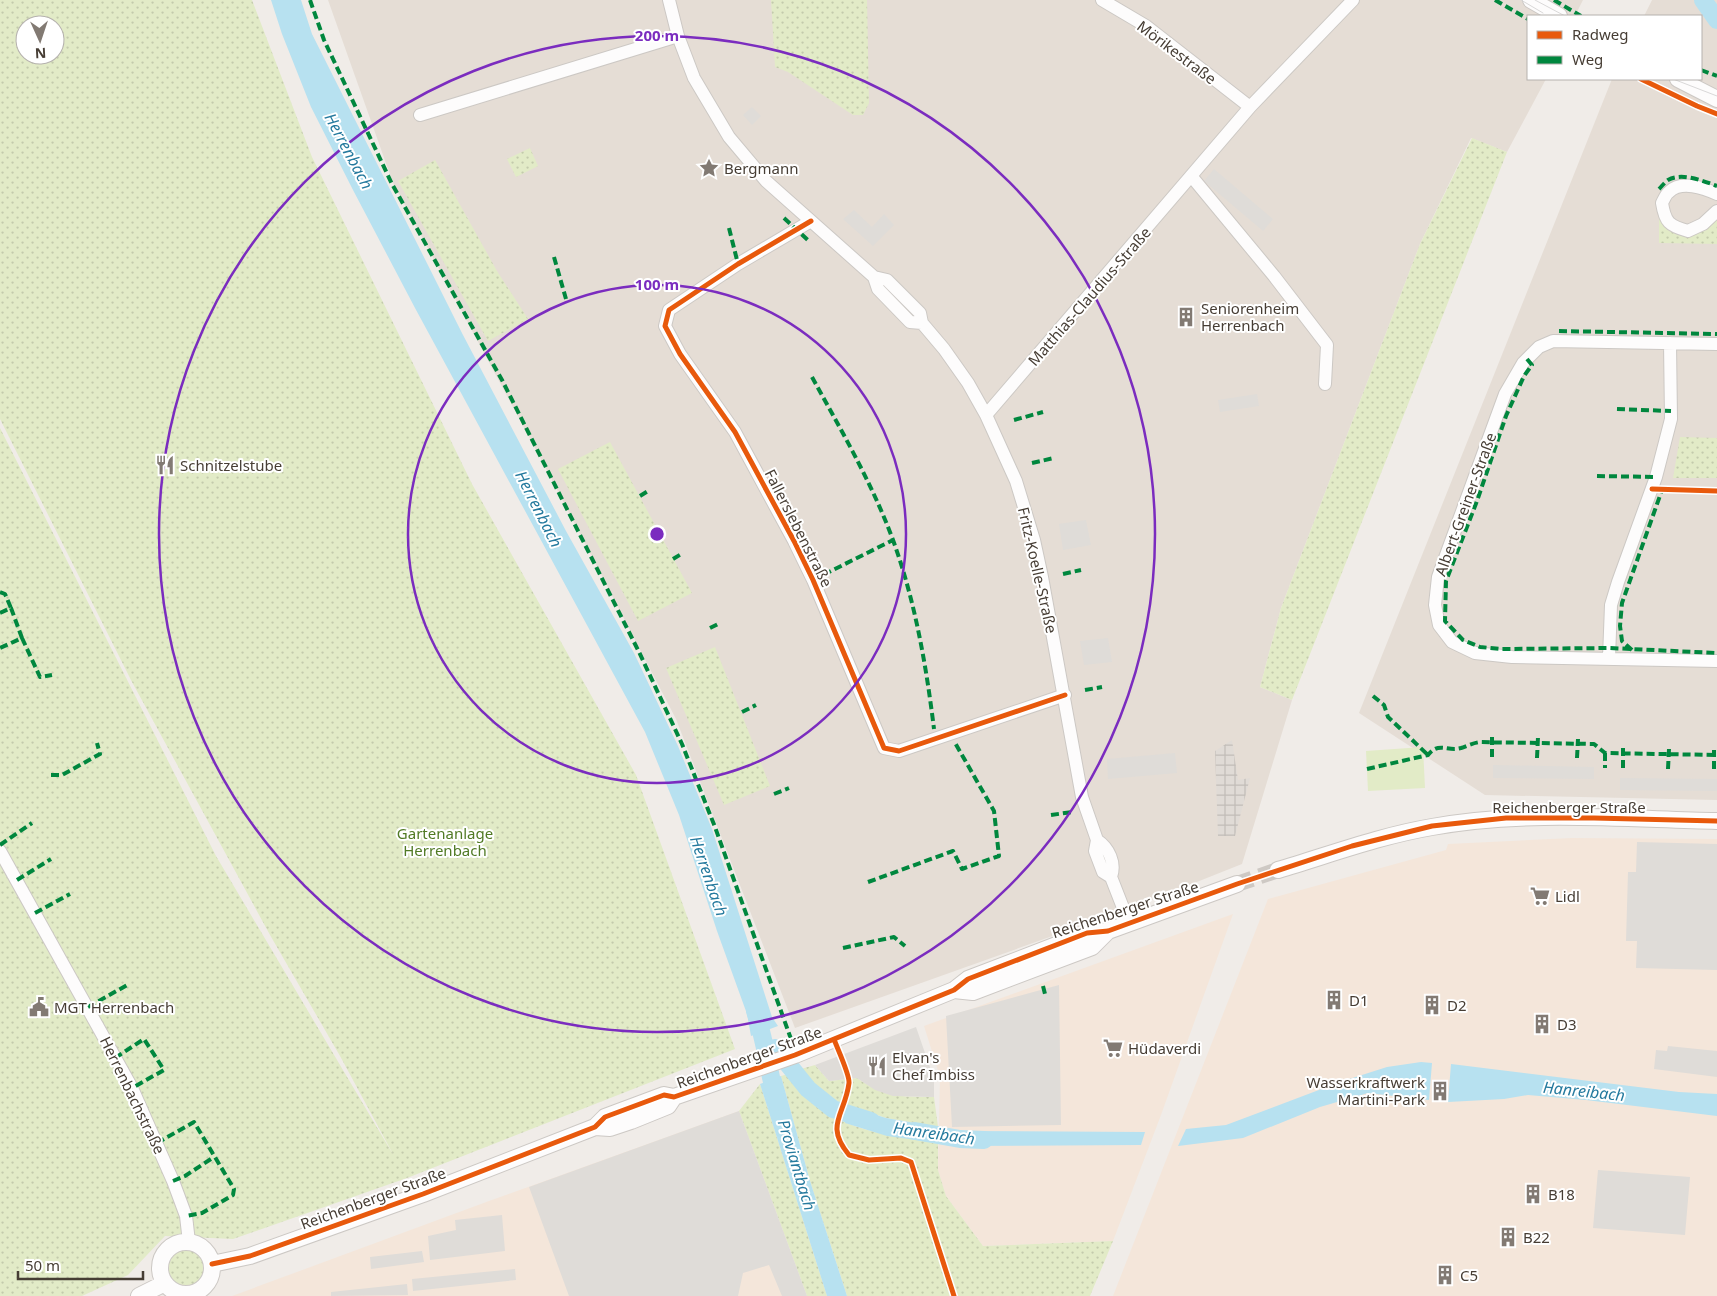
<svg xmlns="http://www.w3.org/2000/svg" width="1717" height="1296" font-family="'Noto Sans',sans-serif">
  <defs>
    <pattern id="industrial-grid" width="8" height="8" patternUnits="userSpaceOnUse" patternTransform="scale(1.25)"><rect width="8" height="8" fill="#e0dbd6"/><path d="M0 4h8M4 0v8" fill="none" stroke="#c2bdb8"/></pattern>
    <pattern id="green-dots" width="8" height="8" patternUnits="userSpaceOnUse" patternTransform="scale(1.25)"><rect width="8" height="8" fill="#e2ebc7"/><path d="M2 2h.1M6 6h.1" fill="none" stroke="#c3caac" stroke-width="1.8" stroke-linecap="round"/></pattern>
  </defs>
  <rect width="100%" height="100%" fill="#f0ece8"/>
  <path fill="#e5ddd5" d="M328,0H1583L1575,16H1528V79H1546L1507,152L1471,138L1420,244L1281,608L1260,687L1292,700L1242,864L1134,907L795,1028L676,719L551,478L393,183Z
    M1652,0H1717V800L1485,795L1359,713L1612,79H1701V16H1644Z"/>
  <path fill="#f4e6da" d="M1572,838L1717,839V1296H1113L1268,899L1446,850L1448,844Z
    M1233,914L1161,1115L1113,1241L983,1246L946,1196L938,1170L940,1077L924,1026Z
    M739,1111L807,1296H232L489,1201Z"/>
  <path fill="url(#industrial-grid)" d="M1232,740L1238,780L1250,778L1235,836H1218L1215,751Z"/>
  <path fill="url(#green-dots)" fill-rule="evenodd" d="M0,0H252L312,157L472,484L636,775L735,1049L407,1178L233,1239L165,1236L128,1275L82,1296H0V428L216,856L394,1156L340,1056L270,935L132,682L0,419ZM25,25H55V55H25Z
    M771,0H867L869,103L863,115H853L788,72L775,67Z
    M1472,138L1507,152L1292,700L1260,687L1281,608L1420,244Z
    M530,148L538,166L516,177L507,159Z
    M435,160L497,271L528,319L488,341L398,181Z
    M1659,217L1674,233L1717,220V244L1659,243Z
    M1680,437L1717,438V478H1673Z
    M610,442L692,593L638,621L558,469Z
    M715,647L770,786L724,805L666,668Z
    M815,1065L829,1081L857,1078C888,1099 898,1096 934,1097L938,1127L886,1118L836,1101L818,1088L801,1069Z
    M788,1074C792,1080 796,1087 801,1093C836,1130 891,1136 938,1143V1170L946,1196L983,1246L1113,1241L1090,1296H847L810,1181L781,1076Z
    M760,1084L827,1296H807L739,1111Z
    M168 1268a18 18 0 1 1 36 0a18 18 0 1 1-36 0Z"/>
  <path fill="#e2ebc7" d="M1423,747L1425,788L1368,791L1366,751Z"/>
  <path fill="#dfdcd8" d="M752,107L761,116L752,125L743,115Z
    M1214,169L1273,219L1263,231L1204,181Z
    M854,210L872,227L884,214L894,225L873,246L843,219Z
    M1257,394L1259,406L1220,412L1218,400Z
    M1086,520L1091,545L1063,550L1059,524Z
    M1108,638L1112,662L1084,665L1080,641Z
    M1175,753L1177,773L1108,779L1107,759Z
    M1493,765L1594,767V779L1493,778Z
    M1620,778L1717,779V791L1620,790Z
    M1637,842L1717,844V970L1636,968L1637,941H1626L1628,872H1636Z
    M1059,985L1061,1125L952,1127L946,1016Z
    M916,1027L934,1079V1097L893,1096L875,1090L857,1078L829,1081L815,1065Z
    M1668,1046L1717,1051V1077L1654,1069L1656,1050L1667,1051Z
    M739,1111L807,1296H782L769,1265L743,1273L738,1296H569L529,1187Z
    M1598,1170L1690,1177L1685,1235L1593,1228Z
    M502,1215L505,1251L430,1260L428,1236L456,1230L455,1220Z
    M422,1251L424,1262L371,1269L370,1257Z
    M515,1269L516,1280L413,1291L412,1279Z
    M407,1284L408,1295L331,1296V1292Z"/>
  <path fill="#b7e1f0" d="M271,0H301L312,34L463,335L566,531L634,653L678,746L712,829L772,1017L778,1026L751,1036L747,1014L717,931L679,815L645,732L415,308L353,190L311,107L282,34Z
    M1421,1062L1432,1063L1429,1100L1368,1093L1320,1107L1243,1138L1178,1146L1186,1129L1226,1125L1340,1082L1387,1067Z
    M1451,1064L1679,1092L1717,1094V1116L1586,1100L1528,1095L1504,1099L1448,1102Z
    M801,1069L818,1088L836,1101L831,1116L802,1093L788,1074Z
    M781,1076L810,1181L847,1296H827L760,1084Z
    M851,1107L886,1118L938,1127V1143L887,1136L845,1123Z
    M960,1131L1145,1132L1141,1145L960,1146Z"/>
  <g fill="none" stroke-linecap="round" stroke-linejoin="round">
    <path stroke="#b7e1f0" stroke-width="18" d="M1703,0L1717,20
      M755,1011C766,1041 768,1072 777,1102
      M775,1048L808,1089L833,1109L871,1121
      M915,1131L960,1139L984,1140"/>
    <path stroke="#cec9c4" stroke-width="16" stroke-dasharray="16 8" stroke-linecap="butt" d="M1237,884L1278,870"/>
    <defs>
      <path id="minor" d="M669,0L678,36L694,78L729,137L766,181L874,277L878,289L910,322L922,323
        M1102,0L1146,26L1250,107
        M420,115L678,36
        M1192,177L1274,276L1327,345L1325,384
        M1717,194C1704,188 1681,180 1669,192C1666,194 1664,199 1662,203C1665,222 1669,226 1688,231L1703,224L1717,211
        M811,221L738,264L669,310L665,326L680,354L735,432L794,541L813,580L884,748L899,751L1065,695
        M874,277L887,280L920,313L922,323L944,349L968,383L986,415L1016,481L1034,540L1042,577L1082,797L1097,840L1095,851L1103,872L1111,877L1129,923
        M1717,344L1553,341L1539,347L1523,363L1505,394L1438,577L1435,605L1439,625L1452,642L1475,653L1512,657L1717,661
        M986,415L1250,107L1353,0
        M1609,658L1611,605L1618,582L1656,477L1671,419L1670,343
        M1097,840C1109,848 1116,863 1111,877
        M0,851L132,1088L173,1181L186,1216L189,1242"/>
      <path id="tertiary" d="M1531,0L1559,16
        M1678,79L1717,99
        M1278,870C1329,855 1379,836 1432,827C1525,810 1623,819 1717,821
        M954,990L973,992L1092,947L1108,931
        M595,1127L610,1128L631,1121L668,1106L674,1097
        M160 1268a26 26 0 1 1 52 0a26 26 0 1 1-52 0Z
        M212,1264L250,1256L423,1194L595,1127L605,1117L664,1095L674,1097L795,1055L954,990L968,979L1085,934L1108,931L1237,884
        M139,1296L165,1283"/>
    </defs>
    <use href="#minor" stroke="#ccc8c4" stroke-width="14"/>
    <use href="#tertiary" stroke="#ccc8c4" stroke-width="18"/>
    <use href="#minor" stroke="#fdfcfc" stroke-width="12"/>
    <use href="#tertiary" stroke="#fdfcfc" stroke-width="16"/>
    <path stroke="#d9d8d8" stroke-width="1" d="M1521,0L1543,13
      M1535,0L1565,16
      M1673,79L1717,96"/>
    <path stroke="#00873e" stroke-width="4" stroke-dasharray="8 4" stroke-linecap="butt" d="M310,0L324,40L392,184L502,380L639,652L682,744L715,827L791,1039
      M1495,0L1528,19
      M1554,0L1581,16
      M1701,70L1717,76
      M1659,189C1662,186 1665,182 1668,180C1682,172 1703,181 1717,186
      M784,218L810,242
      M729,228L738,264
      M554,257L566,299
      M1559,331L1717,334
      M1527,359L1532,365L1524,376L1506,416L1477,501L1446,581L1445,621L1463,640L1480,647L1501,649L1609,648L1717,653
      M812,377C841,430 872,483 893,540C915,601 926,664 934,729
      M1617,409L1671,411
      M1014,420L1043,412
      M1032,463L1054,458
      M1597,476L1656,477
      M640,496L648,491
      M673,559L683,553
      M1063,574L1081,570
      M813,580L893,540
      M0,592L5,594L11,608
      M0,613L11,608L22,638L0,648
      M710,628L718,624
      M22,638L40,677L52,675
      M1632,650L1622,641L1620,626L1622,603L1662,490
      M1085,690L1102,687
      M1373,696L1384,705L1388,717L1428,755
      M742,712L756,705
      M1605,753V768
      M1492,757V736
      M1537,758L1538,737
      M1577,758L1578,739
      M1623,768V748
      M1367,769L1428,755C1439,741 1447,752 1461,748C1467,746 1473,743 1480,742L1594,744L1605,753L1717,755
      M1668,769L1669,749
      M1714,769V750
      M51,775H62L100,754L97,743
      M774,794L789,788
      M1051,815L1072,812
      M0,845L32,823
      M17,880L51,859
      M868,882L953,851L962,869L999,856L994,811L954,741
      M35,913L70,894
      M843,948L894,937L905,946
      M1043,986L1045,994
      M88,1007L129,984
      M115,1058L144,1039L164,1070L132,1088
      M157,1143L194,1122L234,1189L233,1195L202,1213L186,1216
      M173,1181L185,1176L214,1157"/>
    <defs>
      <path id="cycleway" d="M1641,79L1697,106L1717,114
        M811,221L738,264L669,310L665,326L680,354L735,432L794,541L813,580L884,748L899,751L1065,695
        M1652,489L1717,491
        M834,1039C837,1048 850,1075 849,1083C845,1115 824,1125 849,1155L869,1160L901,1158L911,1162L954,1296
        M212,1264L250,1256L423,1194L595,1127L605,1117L664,1095L674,1097L795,1055L954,990L968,979L1087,933L1108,931L1237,884L1352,846L1432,826L1506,818H1594L1717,821"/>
    </defs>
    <use href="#cycleway" stroke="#fff" stroke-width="8"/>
    <use href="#cycleway" stroke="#e8590c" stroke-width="5"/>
  </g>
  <g fill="none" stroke="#7b2cbf" stroke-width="2.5">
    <circle cx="657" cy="534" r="249"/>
    <circle cx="657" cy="534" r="498"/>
  </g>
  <defs>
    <symbol id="sight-bare" viewBox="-9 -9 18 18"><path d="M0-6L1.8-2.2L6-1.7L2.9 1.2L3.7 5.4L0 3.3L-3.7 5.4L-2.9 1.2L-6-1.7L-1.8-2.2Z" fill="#827a73" stroke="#fff" stroke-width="2.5" paint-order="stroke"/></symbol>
    <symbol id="building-bare" viewBox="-9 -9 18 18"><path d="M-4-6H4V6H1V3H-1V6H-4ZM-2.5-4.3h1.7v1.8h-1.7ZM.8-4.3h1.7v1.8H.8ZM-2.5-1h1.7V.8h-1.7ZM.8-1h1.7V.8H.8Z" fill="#827a73" stroke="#fff" stroke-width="2.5" paint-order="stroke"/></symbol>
    <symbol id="restaurant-bare" viewBox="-9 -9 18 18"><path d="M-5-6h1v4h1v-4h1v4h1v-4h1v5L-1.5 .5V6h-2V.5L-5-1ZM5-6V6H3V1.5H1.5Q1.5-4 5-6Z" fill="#827a73" stroke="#fff" stroke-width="2.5" paint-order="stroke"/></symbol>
    <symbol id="supermarket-bare" viewBox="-9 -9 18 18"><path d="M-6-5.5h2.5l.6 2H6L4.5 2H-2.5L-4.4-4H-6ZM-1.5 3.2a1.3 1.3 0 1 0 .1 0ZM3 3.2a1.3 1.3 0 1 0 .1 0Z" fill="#827a73" stroke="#fff" stroke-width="2.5" paint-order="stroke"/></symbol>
    <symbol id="civic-bare" viewBox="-9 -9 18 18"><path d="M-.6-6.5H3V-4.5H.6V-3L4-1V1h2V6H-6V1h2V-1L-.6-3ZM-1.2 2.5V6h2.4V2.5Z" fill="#827a73" stroke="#fff" stroke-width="2.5" paint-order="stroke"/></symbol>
  </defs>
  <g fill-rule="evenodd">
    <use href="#sight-bare" x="695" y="154" width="28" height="28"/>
    <use href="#building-bare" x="1172" y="303" width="28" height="28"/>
    <use href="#restaurant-bare" x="151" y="451" width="28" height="28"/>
    <use href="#supermarket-bare" x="1526" y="882" width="28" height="28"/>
    <use href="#building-bare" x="1320" y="986" width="28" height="28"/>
    <use href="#building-bare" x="1418" y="991" width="28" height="28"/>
    <use href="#civic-bare" x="25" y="993" width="28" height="28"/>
    <use href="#building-bare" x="1528" y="1010" width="28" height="28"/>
    <use href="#supermarket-bare" x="1099" y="1034" width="28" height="28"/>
    <use href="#restaurant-bare" x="863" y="1052" width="28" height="28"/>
    <use href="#building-bare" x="1426" y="1077" width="28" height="28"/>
    <use href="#building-bare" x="1519" y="1180" width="28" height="28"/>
    <use href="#building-bare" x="1494" y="1223" width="28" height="28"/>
    <use href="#building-bare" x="1431" y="1261" width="28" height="28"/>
  </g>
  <g text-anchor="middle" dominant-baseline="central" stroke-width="4" stroke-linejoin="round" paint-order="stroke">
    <g font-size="15" fill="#463d34" stroke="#fff">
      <text transform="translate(1177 52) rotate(37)">Mörikestraße</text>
      <text transform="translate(1089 296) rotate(-49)">Matthias-Claudius-Straße</text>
      <text transform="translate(1465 504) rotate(-70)">Albert-Greiner-Straße</text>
      <text transform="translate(799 528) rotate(63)">Fallerslebenstraße</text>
      <text transform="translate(1038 570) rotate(77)">Fritz-Koelle-Straße</text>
      <text x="1569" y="807">Reichenberger Straße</text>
      <text transform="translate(1125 909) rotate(-18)">Reichenberger Straße</text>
      <text transform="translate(749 1057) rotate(-20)">Reichenberger Straße</text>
      <text transform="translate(133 1095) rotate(64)">Herrenbachstraße</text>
      <text transform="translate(373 1198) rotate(-20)">Reichenberger Straße</text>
    </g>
    <g font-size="15" fill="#463d34" stroke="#fff" text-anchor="start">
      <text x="724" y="168">Bergmann</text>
      <text x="1201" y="308">Seniorenheim<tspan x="1201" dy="17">Herrenbach</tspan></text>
      <text x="180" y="465">Schnitzelstube</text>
      <text x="1555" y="896">Lidl</text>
      <text x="1349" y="1000">D1</text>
      <text x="1447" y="1005">D2</text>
      <text x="54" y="1007">MGT Herrenbach</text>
      <text x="1557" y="1024">D3</text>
      <text x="1128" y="1048">Hüdaverdi</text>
      <text x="892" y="1057">Elvan's<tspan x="892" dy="17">Chef Imbiss</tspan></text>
      <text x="1425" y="1082" text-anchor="end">Wasserkraftwerk<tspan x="1425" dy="17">Martini-Park</tspan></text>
      <text x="1548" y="1194">B18</text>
      <text x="1523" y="1237">B22</text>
      <text x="1460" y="1275">C5</text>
    </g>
    <g font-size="15" fill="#517a25" stroke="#fff">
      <text x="445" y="833">Gartenanlage<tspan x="445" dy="17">Herrenbach</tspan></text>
    </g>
    <g font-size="16" font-style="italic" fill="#257a9e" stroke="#fff">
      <text transform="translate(349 151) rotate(62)">Herrenbach</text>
      <text transform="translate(539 509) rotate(63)">Herrenbach</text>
      <text transform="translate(709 876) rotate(71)">Herrenbach</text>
      <text transform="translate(1584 1091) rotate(6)">Hanreibach</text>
      <text transform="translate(934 1133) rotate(8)">Hanreibach</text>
      <text transform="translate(797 1165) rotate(73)">Proviantbach</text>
    </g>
  </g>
  <circle cx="657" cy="534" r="8" fill="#7b2cbf" stroke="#fff" stroke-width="2.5"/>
  <g font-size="15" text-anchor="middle" font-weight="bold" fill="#7b2cbf" stroke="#fff" stroke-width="4" stroke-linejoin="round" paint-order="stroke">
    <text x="657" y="41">200 m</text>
    <text x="657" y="290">100 m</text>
  </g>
  <rect x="1527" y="15" width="175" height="65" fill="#ffffff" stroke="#b5b1ae"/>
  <rect x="1537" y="31" width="25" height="8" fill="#e8590c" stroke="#b5b1ae"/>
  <text x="1572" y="40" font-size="15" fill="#463d34">Radweg</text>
  <rect x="1537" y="56" width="25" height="8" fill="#00873e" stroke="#b5b1ae"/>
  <text x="1572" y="65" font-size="15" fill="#463d34">Weg</text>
  <g transform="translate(40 40) rotate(177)"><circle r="24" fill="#ffffff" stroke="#b5b1ae"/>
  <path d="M0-4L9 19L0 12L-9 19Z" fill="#827a73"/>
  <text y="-8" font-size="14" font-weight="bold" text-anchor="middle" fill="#463d34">N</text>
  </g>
  <path d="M18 1271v8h125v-8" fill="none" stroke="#463d34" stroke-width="2.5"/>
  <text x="25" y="1271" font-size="15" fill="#463d34" stroke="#ffffff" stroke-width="4" paint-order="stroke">50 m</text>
</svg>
